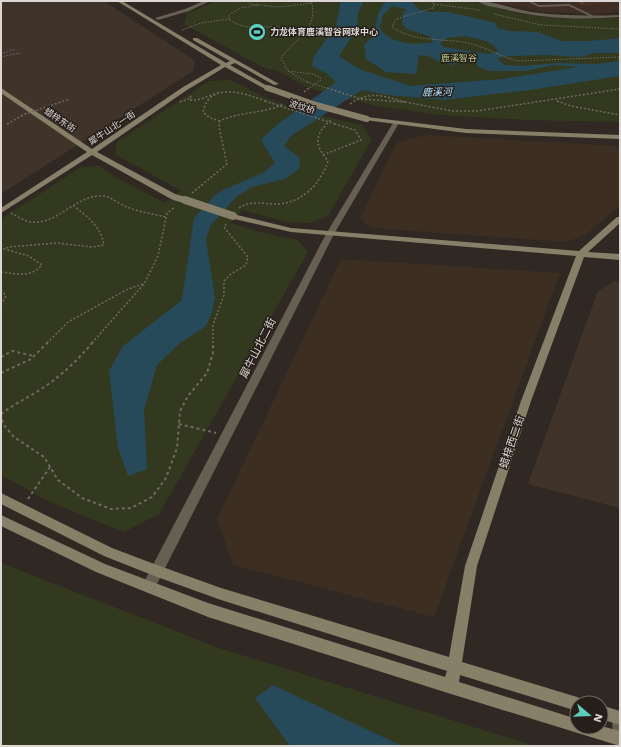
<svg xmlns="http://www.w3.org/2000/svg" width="621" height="747" font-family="'Work Sans','Noto Sans SC',sans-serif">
<rect width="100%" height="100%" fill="#302923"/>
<!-- commercial -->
<path fill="#3d2e22" d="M425,135L620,146V205L587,234L566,242L372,228L360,219L396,143Z
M341,259L560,273L434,617L233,565L217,519Z"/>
<!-- built -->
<path fill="#40342a" d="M1,1H104L195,61L193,71L1,194Z
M615,281H620V508L528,484L598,291Z"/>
<!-- education -->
<path fill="#3f2d26" d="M490,1H620V12L596,14L543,12Z"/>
<!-- green -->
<path fill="#33391e" d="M217,1H470L520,14L545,17L571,19L620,18V122L529,120L441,115L377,106L309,88L280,72L262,67L184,24L187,13Z
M229,80C242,84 253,92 265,97C297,110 329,118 362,125L372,139L328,216L310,223L286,222L242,210L230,223L259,232L298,240L308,252L159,514L124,532L50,502L1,475V219L81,167L99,166L117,178L165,203L181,191L115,154L117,142L209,81Z
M1,563L219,648L535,746H1Z"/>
<!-- water -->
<path fill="#274a5b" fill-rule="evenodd" d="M341,1H364L358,12L357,29L339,56L359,69L410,86L502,79L579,67L553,65L526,71H489L479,67L473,61H462L452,65L440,62L428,56L419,55L416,74L386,72L366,59L364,45L374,36L378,14L385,1H411L420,10L429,12H448L496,23L497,28L509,31L538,32L562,41H590L620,38V53H594L581,57L548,55L510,56L496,58L505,65L523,66L557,63L596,64L620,61V76L530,90L444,100L388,95L362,90L291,136L284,146L300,158L299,169L285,179L252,187L236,197L210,226L206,240L215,298L212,312L206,326L180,343L157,365L144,410L147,469L128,476L118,448L109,371L123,346L182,300L194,218L214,196L225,189L263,173L275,163L261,140L278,124L336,82L326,73L312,66L314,56L336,26ZM392,6L406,9L403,14L402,24L407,29L429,36L433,42C417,46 386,44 379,26L382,22V16ZM465,36C476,39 492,39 498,51L489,54L443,47L440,43L447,38Z
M273,685L402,746H290L255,698Z"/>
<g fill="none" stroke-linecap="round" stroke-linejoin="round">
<!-- path-far2 -->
<path stroke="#706964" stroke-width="1" stroke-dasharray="1.5 1.5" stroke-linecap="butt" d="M248,1L250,4L279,7L312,3
M430,1L434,4L433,8L396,19L392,27C417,44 445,37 472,44C488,48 502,58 519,61L620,57
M434,4L480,10
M258,5L240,8L229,15V19C244,31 260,26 277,27C287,28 296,30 305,32
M494,14L541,25L620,29
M182,30L201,23L229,19
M1,54L15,49
M1,57L20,53
M288,71L312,74L320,77L321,80L308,89
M307,82L288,71L281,58C295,39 320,27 311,1
M618,89H620"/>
<!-- path-far1 -->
<path stroke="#706964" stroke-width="1.5" stroke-dasharray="2 2" stroke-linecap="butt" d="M304,92L309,88
M361,99L405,102L453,111H477L620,89
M190,100H197L218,93
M557,101L571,106L620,115
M180,102L191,98L190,95
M350,104C370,90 383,96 405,102
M220,121L210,118L203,112C209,81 245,93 265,101
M323,155L361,140L355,130L335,124
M192,193L227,164L219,127L220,121C241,111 263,114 284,104
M239,208C250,200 263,204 276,204C301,204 321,184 328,161C313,143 315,134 332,119
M11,213C17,216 24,221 31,222C57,225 74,197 99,196C110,195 117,203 127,207C139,212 153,214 166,217
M1,272C17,274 30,278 42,265L29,256L4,249L9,247L57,243L92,247L104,245C101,227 88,217 74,206
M1,290L6,296L1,305
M47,343L68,322L128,289L143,284
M92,343L144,284L158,256L167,213L175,207
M213,343V325L224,295V281L231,274L246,265L248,257L227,231L224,227L226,224"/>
<!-- path -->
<path stroke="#706964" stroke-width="2" stroke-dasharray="3 3" stroke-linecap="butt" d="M1,357L12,351L34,356
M1,373L31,359L48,342
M1,414L3,424L14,437L44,457L58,480L82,498L111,509L131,508L152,497L166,478L177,448L180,411L188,396L207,373L213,353V342
M1,414C13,405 25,399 38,391C59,378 77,361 93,342
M179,424L216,433
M28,499L50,467"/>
<!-- lane -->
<path fill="#666053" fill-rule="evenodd" d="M527,1H530L539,5L569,4L596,17L594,18L569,6L539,7Z
M616,714L619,715L620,718V740L617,741L614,740L613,737L612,718L613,715Z"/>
<!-- street -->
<path fill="#666053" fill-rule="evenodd" d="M204,1H210L189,11L158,20L155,18L185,9Z
M477,1C494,1 513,9 531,12C560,16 590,16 620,15V17C581,20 542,19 503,9C494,7 484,6 477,1Z
M396,121L399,123L334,234L154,590L149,592L144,590L143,586L144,582L326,234L393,123Z"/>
<!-- secondary -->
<path fill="#877f68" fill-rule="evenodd" d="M117,1H122L226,63L230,61L193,40V38H197L279,84L274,85L235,63L230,65L269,87V89H265L225,67L187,90L97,152L177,195V199H171L92,155L1,213V208L87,152L1,93V88L92,149L183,87L221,65Z
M367,117L466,129L620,135V139L466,133L365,120L364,119Z
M230,214H233L291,228L579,251L617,217H620V223L588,252L620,254V260L584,257L531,401L477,566L462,662L577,697L582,699L584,703H577V711L460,675L459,682L577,719V727H601V726L620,731V746L451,694L208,617L96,572L1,526V515L105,564L208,603L445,677L447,671L221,600L157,577L104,556L1,504V493L112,548L157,565L221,588L449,657L465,566L521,401L576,256L291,232L230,218Z
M601,705L620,711V725L601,719Z"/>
<!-- path-bridge-far1 -->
<path stroke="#706964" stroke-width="1" stroke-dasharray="1.5 1.5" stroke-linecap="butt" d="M307,82L330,89"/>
<!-- path-bridge -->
<path stroke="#706964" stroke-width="1.5" stroke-dasharray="2 2" stroke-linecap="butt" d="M327,88L361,99
M265,101L335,124
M7,124L25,114L70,99"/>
<!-- secondary-bridge-far2 -->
<path stroke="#877f68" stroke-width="5.5" d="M267,88L270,89"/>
<!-- secondary-bridge-far1 -->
<path stroke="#877f68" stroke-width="6" d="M268,88L316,105L367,119
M174,197L188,201"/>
<!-- secondary-bridge -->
<path stroke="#877f68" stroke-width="8" d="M185,200L233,216"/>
</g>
<!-- wall -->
<path fill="#5e4630" d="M576,1H617L583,5Z"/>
<!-- shaded-wall -->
<path fill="#463424" d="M542,1H552L541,2Z
M584,1H617L583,5Z"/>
<!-- icons -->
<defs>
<symbol id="stadium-disc" viewBox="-11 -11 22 22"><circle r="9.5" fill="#5ccebb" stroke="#261f19"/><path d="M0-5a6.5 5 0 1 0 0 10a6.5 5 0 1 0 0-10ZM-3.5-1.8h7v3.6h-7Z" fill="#111"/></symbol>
</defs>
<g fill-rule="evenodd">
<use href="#stadium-disc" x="247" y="22" width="20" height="20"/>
</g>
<g text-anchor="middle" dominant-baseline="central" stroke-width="3" stroke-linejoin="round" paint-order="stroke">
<!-- far-poi labels -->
<g font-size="9" font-weight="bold" fill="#dcd7d4" stroke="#261f19" text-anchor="start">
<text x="270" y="32">力龙体育鹿溪智谷网球中心</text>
</g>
<!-- far-park labels -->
<g font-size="9" fill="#bbc98e" stroke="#261f19">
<text x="459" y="58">鹿溪智谷</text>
</g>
<!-- far-street labels -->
<g font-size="9" fill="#dcd7d4" stroke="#261f19">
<text transform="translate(302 107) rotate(18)">波纹桥</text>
<text transform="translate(60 120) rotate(34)">蜡梓东街</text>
<text transform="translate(112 128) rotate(-34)">犀牛山北一街</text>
</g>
<!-- far-water labels -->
<g font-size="10" font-style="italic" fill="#addffb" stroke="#261f19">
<text transform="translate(437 92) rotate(-1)">鹿溪河</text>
</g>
<!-- street labels -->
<g font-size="11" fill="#dcd7d4" stroke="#261f19">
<text transform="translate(258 348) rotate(-63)">犀牛山北二街</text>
<text transform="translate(512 442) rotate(-71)">蜡梓西二街</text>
</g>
</g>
<!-- border -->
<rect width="621" height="747" fill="none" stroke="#dcd7d4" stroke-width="4"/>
<!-- north arrow -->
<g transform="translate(589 715) rotate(109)"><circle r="19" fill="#261f19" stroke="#6f6964"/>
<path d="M0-3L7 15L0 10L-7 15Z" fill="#5ccebb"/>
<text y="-6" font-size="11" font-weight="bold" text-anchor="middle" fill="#dcd7d4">N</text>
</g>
</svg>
